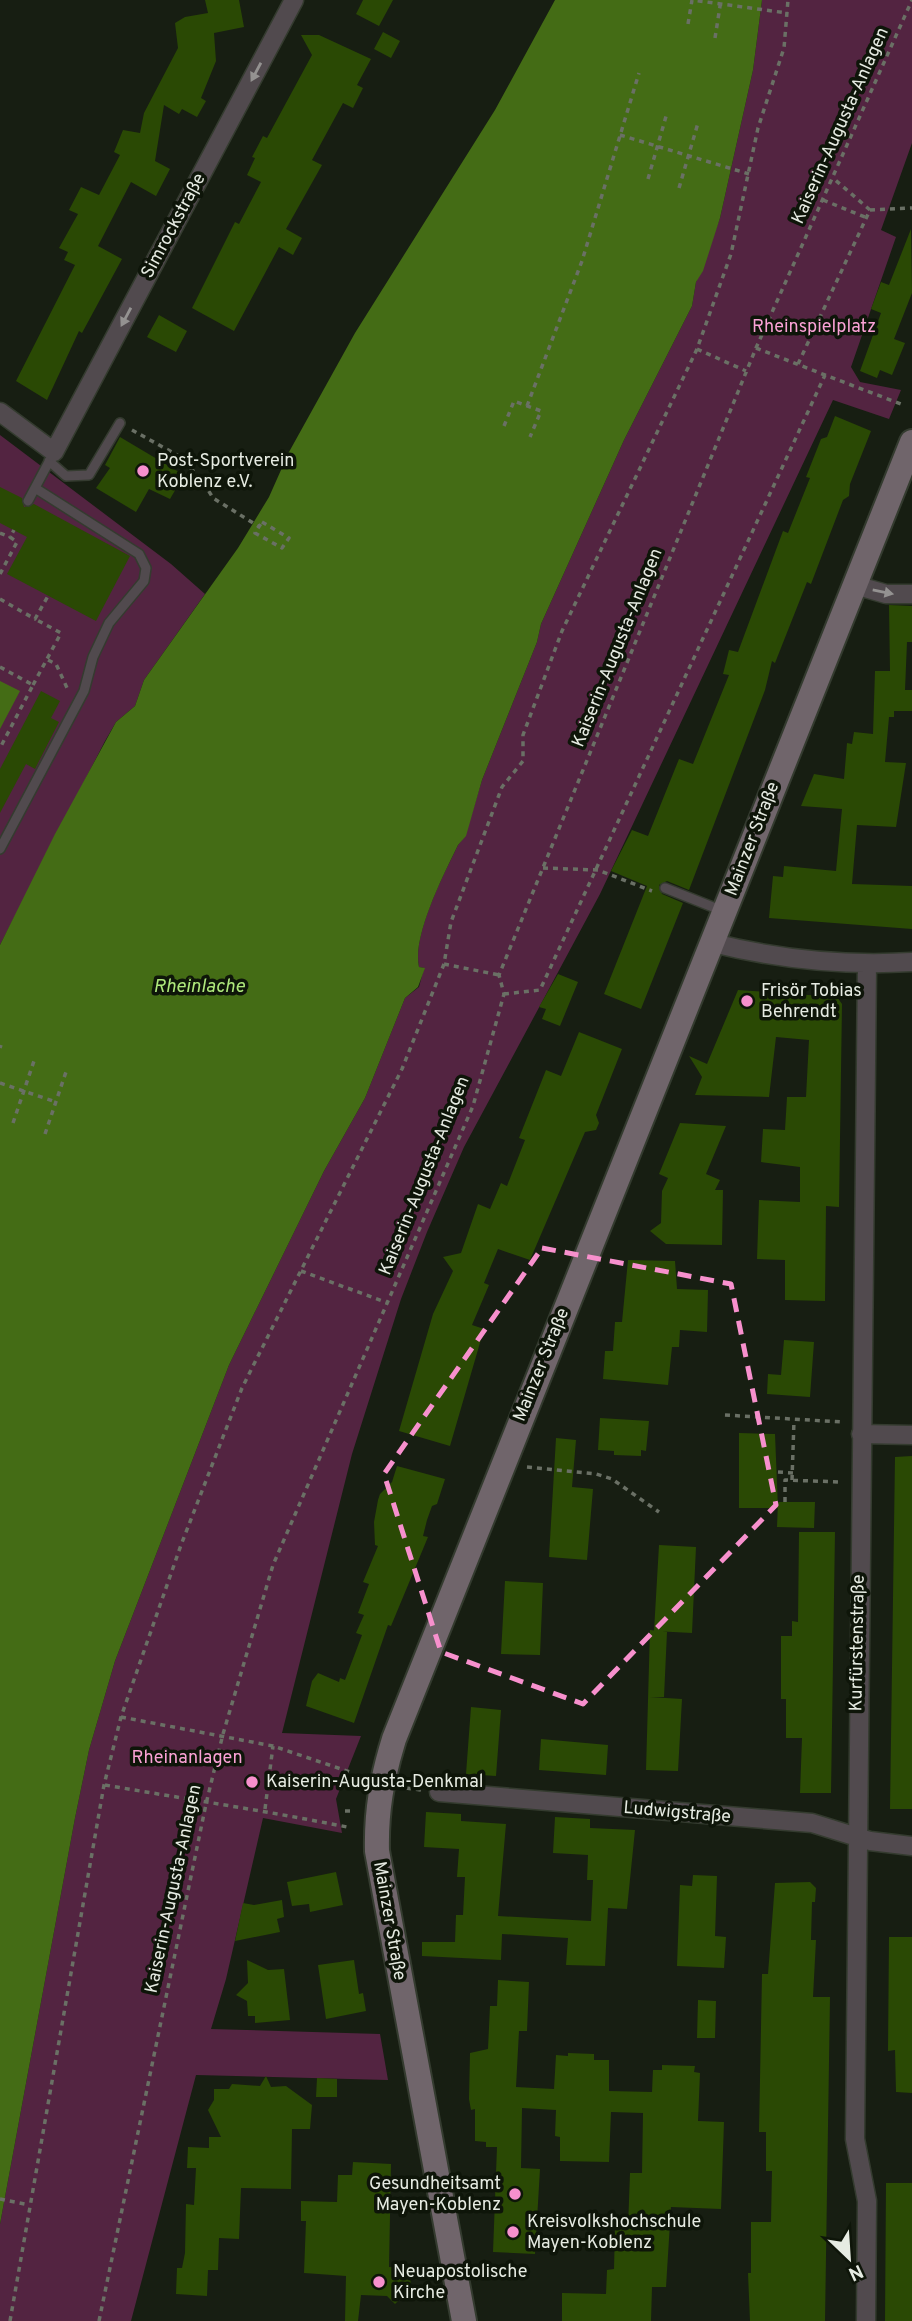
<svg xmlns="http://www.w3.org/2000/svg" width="912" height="2321" font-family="Overpass,sans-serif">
<rect width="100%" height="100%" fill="#171e12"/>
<!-- green -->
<path fill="#532441" d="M762,0H912V143L881,230L896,237L851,367L860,382L901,390L889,419L833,400L600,894L464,1147L427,1232L401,1299L352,1454L282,1733L361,1736L336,1799L342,1833L263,1818L226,1979L211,2029L380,2034L388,2080L196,2075L131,2321H0V2224L75,1818L89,1750L115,1661L229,1365L324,1171L365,1098L405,998L419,987L424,968L419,967C412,935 444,874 458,845L465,836L482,780L537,642L541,624L624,440L692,306L696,282L720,218L753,70Z
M0,435L171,564L205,594L144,680L135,706L116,722L105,741L0,945Z"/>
<!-- water -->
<path fill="#446c15" d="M555,0H762L753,70L720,218L703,271L696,282L692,306L624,440L541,624L537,642L482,780L466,836L458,845C444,874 412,936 419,967L425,968L418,987L405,998L365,1098L324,1171L229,1365L115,1661L89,1750L75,1818L0,2224V945L55,834L116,722L135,706L144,680L238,548L269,497L289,452L355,333L495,110Z
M0,681L20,691L0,729Z"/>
<!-- building -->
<path fill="#2a4904" d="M205,0H239L244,27L214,33L216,61L201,98L206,101L197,117L182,109L179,114L164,105L155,161L170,169L156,196L131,182L98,246L122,259L82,333L79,331L47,400L16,381L75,265L64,260L68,252L59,248L78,214L69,210L81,187L99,195L120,155L114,152L123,130L140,133L144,113L178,48L175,23L185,17L208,13Z
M363,0H393L379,26L356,14Z
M383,32L400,41L391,58L374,49Z
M301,35H319L371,59L357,85L363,88L353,108L343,103L312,160L322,165L286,229L302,238L293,255L279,247L234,331L192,308L235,222L239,224L261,182L247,175L255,158L252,157L263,136L267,138L312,55Z
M911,229L912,293L894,339L905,343L892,375L880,370L877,378L860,371L881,313L871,309L881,282L889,285Z
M159,315L187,331L176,352L147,337Z
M835,416L871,431L850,484L849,496L843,500L811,584L807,582L775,663L772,661L765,690L689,890L667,881L659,885L662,894L683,903L641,1009L604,994L647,886L611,871L632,830L648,836L679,759L693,764L729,675L723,674L729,650L738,652L783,531L788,533L810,478L806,477L821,439L827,437Z
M120,437L184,475L170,499L149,489L136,512L96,488L110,468L105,465Z
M0,487L22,498L24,507L34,504L130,556L96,621L7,574L27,537L0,523Z
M889,605L912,606V642H907L905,690H912V711H894V717H889L885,762L906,763L896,827L857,825L852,884L912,886V929L769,918L773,876L783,877L784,866L836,871L842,809L801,806L814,774L844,779L847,743L852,744L854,732L873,734L875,671H890Z
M41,691L60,701L51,718L59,722L35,769L26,764L0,813V769Z
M558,974L578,982L560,1026L542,1019L546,1009L539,1007Z
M738,990L837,997L842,1004L839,1207L826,1206L825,1301L785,1300V1260L757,1259L759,1200L800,1202V1167L761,1162L763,1129L785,1130L787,1097H806L809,1040L776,1037L769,1097L695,1095L702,1077L689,1056L707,1064Z
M579,1032L622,1049L596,1115L599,1123L596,1130L585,1132L530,1260L498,1249L484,1283L489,1285L472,1325L484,1329L450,1446L399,1431L433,1314L453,1271L443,1257L461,1253L478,1204L490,1209L501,1183L507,1186L525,1140L519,1138L546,1070L561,1076Z
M680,1123L726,1126L706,1174L720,1180L715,1190H723L722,1245L666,1244L650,1231L661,1223L662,1191L668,1178L659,1174Z
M628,1260L675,1261L677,1289L708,1290L707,1332L680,1330L679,1347H672L668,1385L603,1379L605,1351H613L615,1322H622Z
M784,1340L814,1342L810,1397L767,1394L768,1374L781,1375Z
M600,1418L649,1421L646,1451L641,1450V1456L614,1455V1451L598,1450Z
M739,1433L775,1434L778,1508H739Z
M556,1438L576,1440L572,1487L593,1489L587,1560L549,1557Z
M912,1456V1809H890L895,1457Z
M397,1466L445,1479L437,1504L432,1506L427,1520L423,1536L428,1537L391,1626L388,1625L354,1723L306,1706L312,1681L318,1673L339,1682L340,1678L345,1680L362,1635L356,1633L364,1615L358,1613L369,1584L363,1582L378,1546L375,1545L374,1522L378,1500L380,1494L392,1482Z
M778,1502H815L814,1528L777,1527Z
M799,1532H835L831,1793H800L802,1738H786V1699H781V1636H792V1621L798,1622Z
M659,1545L696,1547L692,1633L654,1631Z
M505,1581L543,1583L540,1655L501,1654Z
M650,1630L667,1632L664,1697H650L682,1699L678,1771L646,1770Z
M471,1707L501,1710L496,1776L466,1774Z
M541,1739L608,1745L606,1775L539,1770Z
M426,1812L461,1814V1821L506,1824L498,1916L591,1921L593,1880H587L588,1855L553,1853L555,1817L590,1819V1828L635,1830L627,1909L608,1908L605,1966L566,1965L568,1938L502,1934L501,1960L422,1956V1942H455L456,1915H463L465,1877H457L459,1849L424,1847Z
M336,1872L343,1905L310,1912L309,1904L292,1906L287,1882Z
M693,1875L717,1876L715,1936L726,1937L724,1968L677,1966L680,1885L692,1886Z
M810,1882L816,1888L815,1902H812L811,1940H816L813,1997H830L825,2321H750L748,2273H751V2222H771L772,2171H766V2132H759L762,1974H768L775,1883Z
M282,1900L284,1917L277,1919L280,1932L235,1941L243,1903L254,1905Z
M889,1937H912V2093L896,2092L895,2050L888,2051Z
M247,1960L268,1970L284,1969L290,2020L255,2023V2016H248L247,2001L236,1995L248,1983Z
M354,1960L359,1994L363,1993L366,2011L326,2019L318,1965Z
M498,1980L529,1982L527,2031H519L516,2087L554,2089L556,2055L568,2056V2053L594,2054V2060H609V2091L652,2092L653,2070H662V2065L695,2066L694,2072L700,2073L698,2121L724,2122L721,2209L671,2207L666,2287H652L651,2321H562V2293L606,2294L607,2270L614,2269L615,2228H628L630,2173H642L643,2113L611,2112L609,2162L560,2161V2137L555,2136L556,2110L522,2108L521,2168L540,2169L535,2254L493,2252L497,2147H486V2142L475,2141V2109L471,2110L469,2099L470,2053L488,2049L490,2006H497Z
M698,2000L716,2001L715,2038H697Z
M266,2076L271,2087L286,2086L312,2105L310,2129H292L291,2189L241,2188L239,2239L219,2238L218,2270H208L207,2296L176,2294L177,2268H182L185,2253L186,2204L194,2205L196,2168H187L188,2147L209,2148V2137H221L208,2110L214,2100V2089H229L232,2084L260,2086Z
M317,2078L337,2079V2097H316Z
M353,2162L391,2164L389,2267L411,2268L410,2297H402L395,2304L387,2296L361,2295L358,2321H345L346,2276L304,2273L306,2221H301V2201L337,2202L338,2175H352Z
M886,2183H912V2321H885Z"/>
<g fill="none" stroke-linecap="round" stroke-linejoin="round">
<defs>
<path id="lane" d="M49,461L66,476L89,475L120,423
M28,501L52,456
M0,849L84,691L93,657L109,623L144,581L146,568L139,554L35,488
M665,888L723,911"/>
<path id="street" d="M0,412L54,452L294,0
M855,585L886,594H912
M713,943C777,959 846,966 912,962
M861,1434L912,1435
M439,1792L812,1823L870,1841L912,1846
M866,2321L867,2201L855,2139L867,965"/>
<path id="secondary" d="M464,2321L377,1851C376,1811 382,1778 394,1739L912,442"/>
</defs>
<!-- lane casing -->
<use href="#lane" stroke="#343b2f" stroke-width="12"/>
<!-- street casing -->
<use href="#street" stroke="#343b2f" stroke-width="21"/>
<!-- secondary casing -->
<use href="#secondary" stroke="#343b2f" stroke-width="28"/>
<!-- path -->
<path stroke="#6a7065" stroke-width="3.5" stroke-dasharray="5 5" stroke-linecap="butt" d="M688,24L692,0L787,13
M715,38L721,0
M620,135L749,174
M648,179L667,113
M679,188L698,123
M823,200L865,217
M870,210L912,208
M756,348L825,375
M697,349L746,371
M798,364L870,210L833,178
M527,406L582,261L639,73
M504,426L514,401L541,411L530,437
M132,430L179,456L202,480L213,498L258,526
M262,522L289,538L282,548L255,533Z
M0,533L10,537
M0,574L17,542L10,537L14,530
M0,599L35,619L48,596
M48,660L56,664L68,690
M0,667L33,685L0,748
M33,685L61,633L35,619
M543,868L598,870L652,891
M444,964L499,975
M504,994L540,990L825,375L901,404
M0,1048L1,1045
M0,1083L56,1102
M13,1123L35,1058
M45,1134L67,1069
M301,1271L388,1303
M725,1415L842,1422
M527,1467L596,1474L612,1479L659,1512
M778,1472L793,1473
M792,1480L794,1420
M785,1502V1480L841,1482
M121,1717L273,1746L353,1773
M105,1785C186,1799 267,1811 347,1827
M406,1788L421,1790
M265,1809L273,1746
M345,1811H353
M0,2199L29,2205
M10,2321L104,1785L121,1717L181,1545L242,1388L402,1069L444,964L451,922L502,787L523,761V735L562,631L697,349L731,254L758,128L784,48L788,0
M99,2321L206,1804L223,1734L273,1565L473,1106L504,994L499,975L756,348L912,0"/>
<!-- lane -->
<use href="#lane" stroke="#514a4e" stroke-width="9"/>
<!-- street -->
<use href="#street" stroke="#514a4e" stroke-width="18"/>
<!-- secondary -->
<use href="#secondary" stroke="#70656b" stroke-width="24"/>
</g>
<!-- one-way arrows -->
<defs><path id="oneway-solid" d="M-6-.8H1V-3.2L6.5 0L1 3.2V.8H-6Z" transform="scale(1.75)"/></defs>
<g fill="#949291">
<use href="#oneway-solid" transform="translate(256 72) rotate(118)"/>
<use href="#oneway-solid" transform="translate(126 317) rotate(118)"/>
<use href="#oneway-solid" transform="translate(883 592) rotate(11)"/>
</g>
<!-- marked area -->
<path fill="none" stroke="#f790cd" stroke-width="5" stroke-dasharray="14 9" stroke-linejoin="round" d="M542,1248L731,1284L776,1505L583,1704L441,1652L384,1474Z"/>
<!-- markers -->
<g fill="#f790cd" stroke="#0e1509" stroke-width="2.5">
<circle cx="143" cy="471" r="7"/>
<circle cx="747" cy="1001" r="7"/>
<circle cx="252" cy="1782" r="7"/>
<circle cx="515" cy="2194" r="7"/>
<circle cx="513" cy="2232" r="7"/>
<circle cx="379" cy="2282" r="7"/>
</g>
<g text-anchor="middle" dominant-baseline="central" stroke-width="7" stroke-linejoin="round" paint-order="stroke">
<!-- street labels -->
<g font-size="18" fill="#e6ebe2" stroke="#0e1509">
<text transform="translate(841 126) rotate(-66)">Kaiserin-Augusta-Anlagen</text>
<text transform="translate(174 226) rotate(-62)">Simrockstraße</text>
<text transform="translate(618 648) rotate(-68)">Kaiserin-Augusta-Anlagen</text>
<text transform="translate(753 839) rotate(-69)">Mainzer Straße</text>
<text transform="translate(425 1176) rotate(-68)">Kaiserin-Augusta-Anlagen</text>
<text transform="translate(542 1365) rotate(-68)">Mainzer Straße</text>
<text transform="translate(858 1643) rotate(-89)">Kurfürstenstraße</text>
<text transform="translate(677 1813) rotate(5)">Ludwigstraße</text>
<text transform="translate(174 1889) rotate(-78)">Kaiserin-Augusta-Anlagen</text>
<text transform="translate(389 1921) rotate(80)">Mainzer Straße</text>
</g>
<!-- park labels -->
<g font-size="18" fill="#fba2d6" stroke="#0e1509">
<text x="814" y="327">Rheinspielplatz</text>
<text x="187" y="1758">Rheinanlagen</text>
</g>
<!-- poi labels -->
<g font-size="18" fill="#e6ebe2" stroke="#0e1509" text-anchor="start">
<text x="157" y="461">Post-Sportverein<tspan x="157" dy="21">Koblenz e.V.</tspan></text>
<text x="761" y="991">Frisör Tobias<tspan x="761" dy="21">Behrendt</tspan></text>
<text x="266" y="1782">Kaiserin-Augusta-Denkmal</text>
<text x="501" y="2184" text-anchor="end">Gesundheitsamt<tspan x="501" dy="21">Mayen-Koblenz</tspan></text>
<text x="527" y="2222">Kreisvolkshochschule<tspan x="527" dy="21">Mayen-Koblenz</tspan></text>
<text x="393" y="2272">Neuapostolische<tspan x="393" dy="21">Kirche</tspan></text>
</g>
<!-- water labels -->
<g font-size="19" font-style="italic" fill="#afe97c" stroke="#0e1509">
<text x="199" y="987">Rheinlache</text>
</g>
</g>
<!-- north arrow -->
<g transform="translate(849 2258) rotate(155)" stroke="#0e1509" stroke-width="5" paint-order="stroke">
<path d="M0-5L12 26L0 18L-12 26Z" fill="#e6ebe2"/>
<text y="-10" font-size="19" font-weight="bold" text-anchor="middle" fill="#e6ebe2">N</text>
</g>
</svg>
